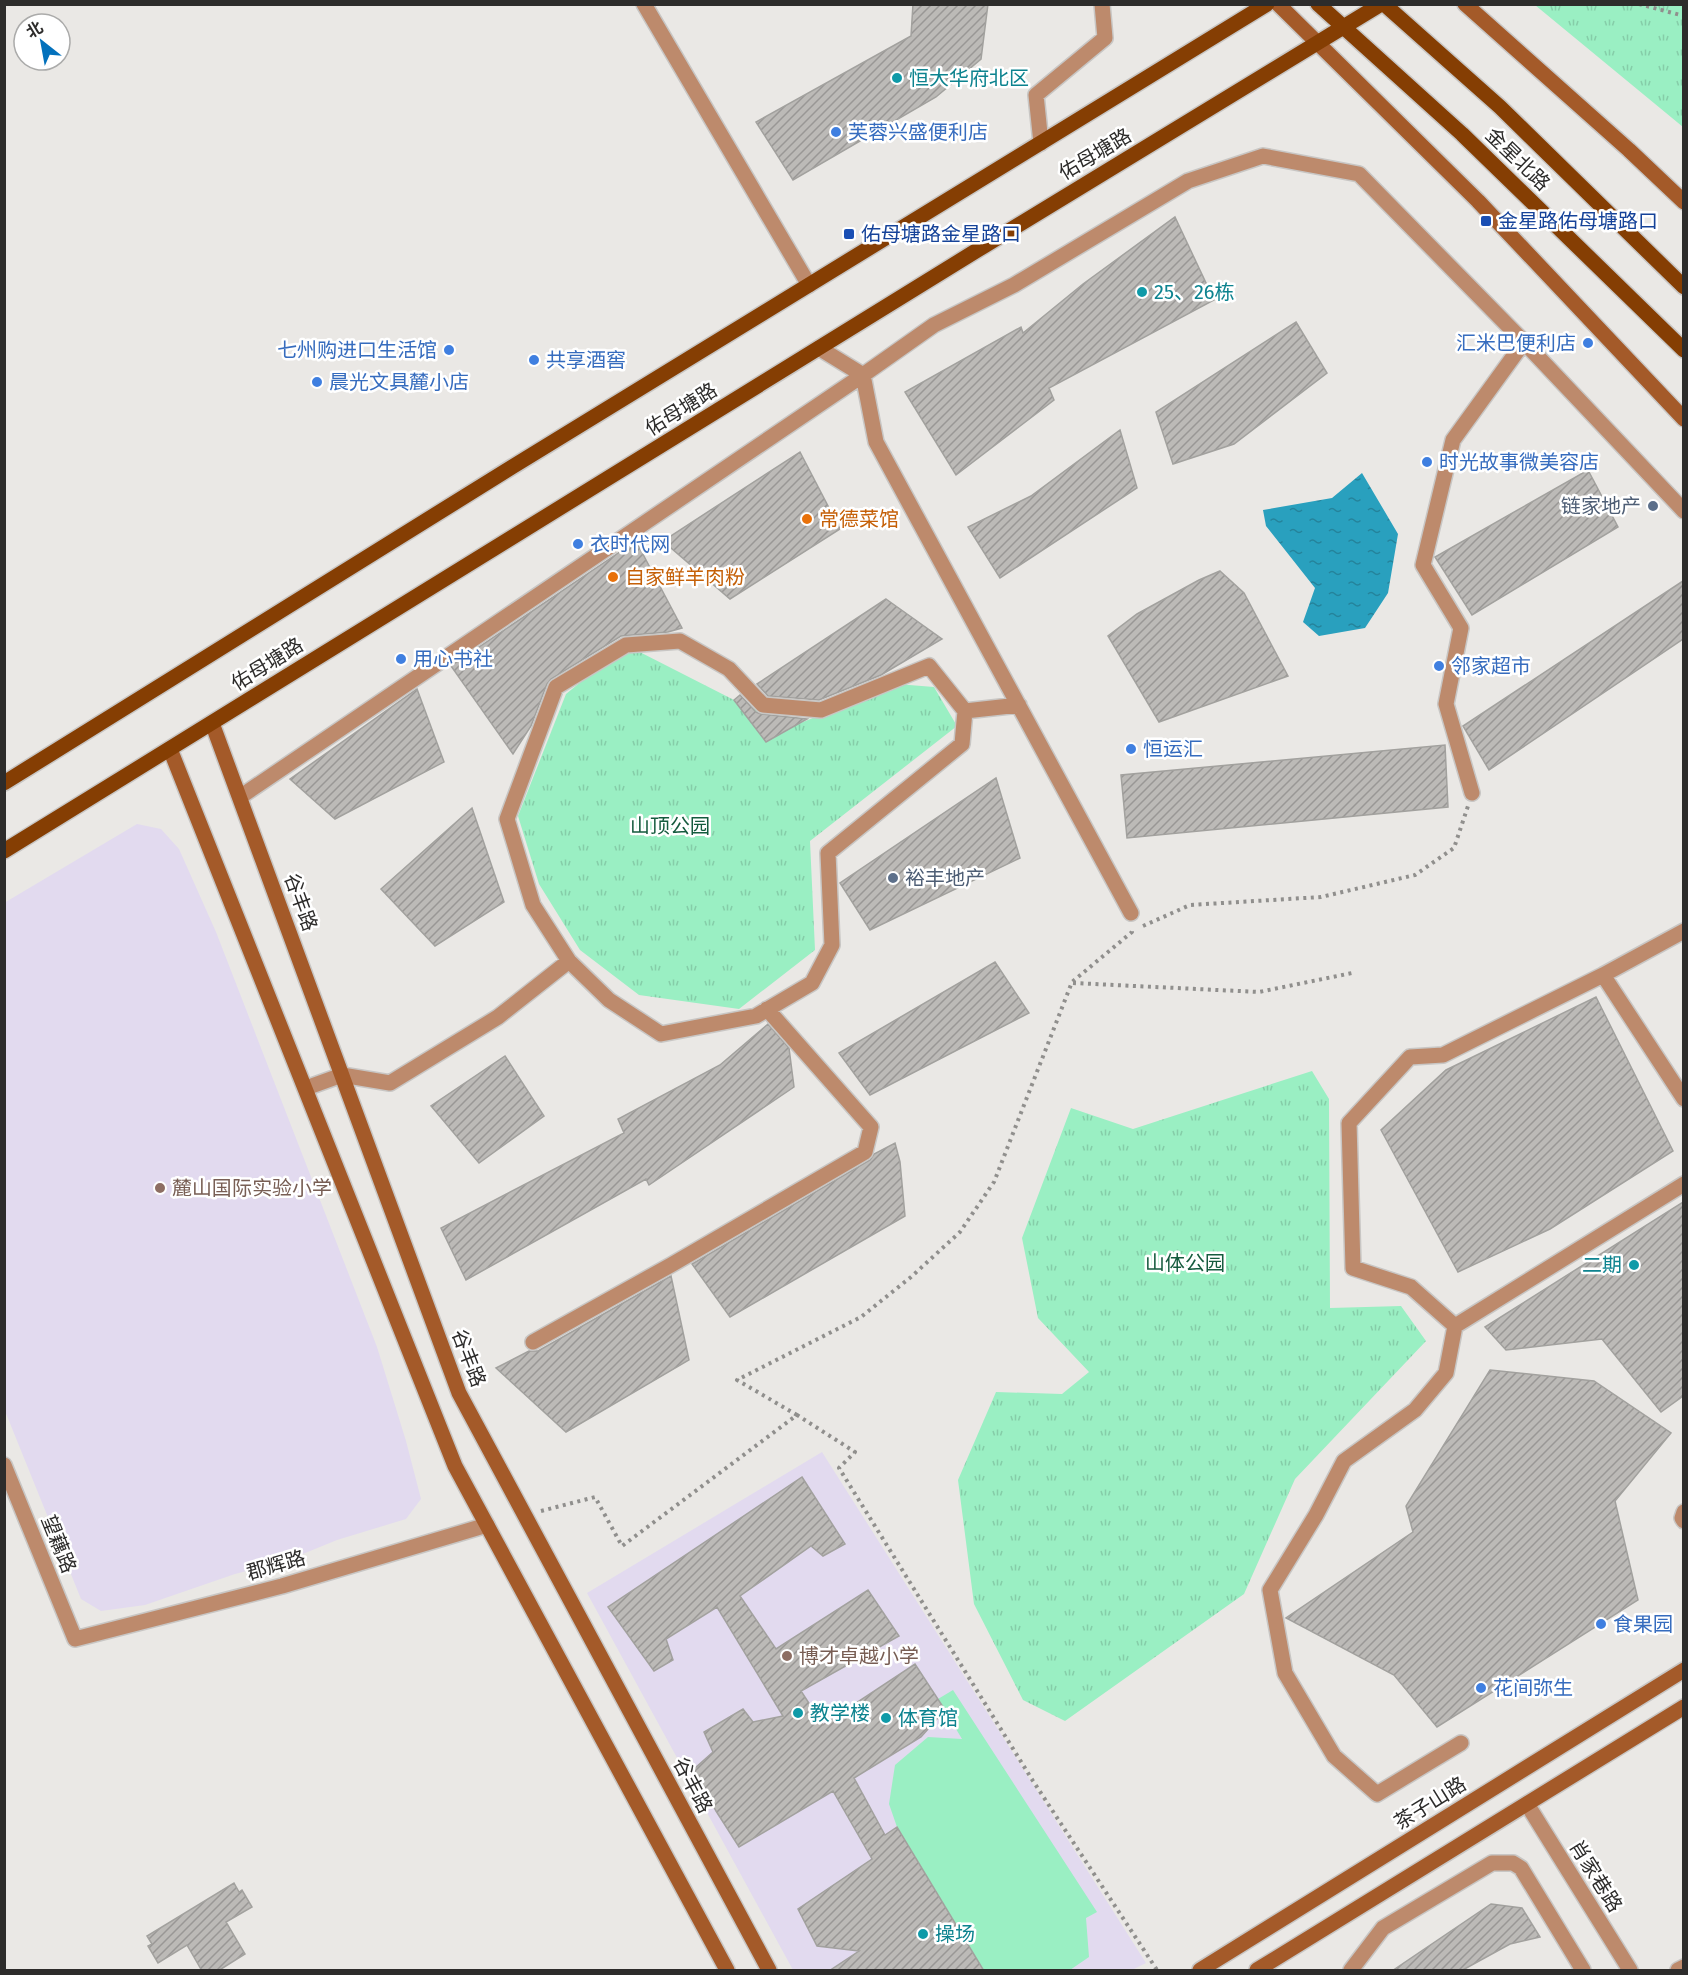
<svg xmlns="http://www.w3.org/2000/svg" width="1688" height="1975" font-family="'Fira Sans','Noto Sans SC',sans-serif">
<defs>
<pattern id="park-tufts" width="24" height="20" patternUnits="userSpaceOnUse" patternTransform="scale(1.5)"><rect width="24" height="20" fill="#9aefc3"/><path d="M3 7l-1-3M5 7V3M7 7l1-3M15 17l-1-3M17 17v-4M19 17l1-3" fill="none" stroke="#85cda8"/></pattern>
<pattern id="water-ripples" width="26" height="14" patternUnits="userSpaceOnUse" patternTransform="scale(1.5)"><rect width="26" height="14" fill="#29a0be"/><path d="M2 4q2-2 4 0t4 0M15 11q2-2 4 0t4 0" fill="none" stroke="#24839b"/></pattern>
<pattern id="building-hatch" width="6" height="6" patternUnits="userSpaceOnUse" patternTransform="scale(1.5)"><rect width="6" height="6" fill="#bcbab7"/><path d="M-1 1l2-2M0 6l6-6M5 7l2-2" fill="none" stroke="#999795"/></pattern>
</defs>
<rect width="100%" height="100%" fill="#eae8e5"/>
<!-- education -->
<path fill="#e2daef" d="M137,824L161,829L179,849L216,932L377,1347L406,1441L421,1499L406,1519L337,1540L288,1560L235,1574L145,1605L101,1611L81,1599L5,1411L4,903Z
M822,1452L1146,1963L1132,1970H793L587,1593Z"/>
<!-- park -->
<path fill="url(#park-tufts)" d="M1535,5H1683V127Z
M626,645L734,700L793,726L897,684L934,687L957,726L810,841L815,950L739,1009L639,995L580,950L539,884L518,816L566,694Z
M1312,1071L1329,1099L1330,1308L1401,1306L1426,1341L1295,1479L1244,1594L1065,1721L1023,1700L974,1604L958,1480L996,1392L1062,1394L1089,1372L1038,1318L1022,1238L1071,1108L1133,1129Z"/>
<!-- pitch -->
<path fill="#9aefc3" d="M953,1690L1097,1912L1086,1918L1089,1957L1070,1970H983L897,1827L889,1804L895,1765L928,1737L962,1739L938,1699Z"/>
<!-- water -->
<path fill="url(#water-ripples)" d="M1362,473L1398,534L1388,593L1365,628L1319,636L1303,622L1315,588L1266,526L1263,510L1332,498Z"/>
<!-- building -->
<path fill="url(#building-hatch)" stroke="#a2a19e" stroke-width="1.5" d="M913,4H988L981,59L936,97L793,180L756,122L911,36Z
M1175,217L1214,300L1049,388L1054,400L956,475L905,392L1021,327L1023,333L1083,284Z
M1296,322L1327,373L1234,444L1173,464L1156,412Z
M1120,430L1137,488L1000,578L968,527L1031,496Z
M800,452L840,529L730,599L663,541Z
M1588,470L1618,527L1472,615L1435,557Z
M636,541L682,628L668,632L621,636L551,679L547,684L531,726L513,754L451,666Z
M1220,571L1244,593L1288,676L1159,722L1108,636L1137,614L1199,580Z
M1683,581V639L1489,770L1463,726Z
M886,599L942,639L881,675L819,700L768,696L757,684Z
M417,689L444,762L335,819L290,779Z
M740,695L756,712L761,714L807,719L766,742L734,700Z
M1445,745L1448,807L1127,838L1121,775Z
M996,778L1020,858L870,930L840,883Z
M472,808L504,902L435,946L381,889Z
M995,962L1029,1013L870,1095L839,1053Z
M1596,997L1673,1151L1550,1229L1458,1272L1381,1130L1446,1070Z
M768,1024L789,1048L794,1087L649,1185L646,1179L466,1280L441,1228L624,1133L618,1119L720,1065Z
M505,1056L544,1116L479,1163L431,1106Z
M895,1143L900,1162L905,1216L730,1317L692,1264L870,1160L874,1154Z
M1683,1202V1396L1661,1412L1602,1339L1506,1350L1485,1327Z
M671,1276L689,1360L566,1432L496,1368L529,1351H538Z
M1490,1370L1594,1381L1671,1433L1615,1501L1638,1600L1437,1727L1394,1675L1286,1618L1413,1532L1406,1506Z
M802,1477L845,1544L823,1556L811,1546L740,1596L776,1649L868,1590L899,1636L801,1691L823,1725L915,1664L945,1710L921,1737L854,1778L885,1835L897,1827L984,1971H829L859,1951L817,1946L798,1909L872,1859L833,1791L739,1847L716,1811L694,1769L713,1752L704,1732L743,1709L753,1722L783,1716L717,1607L666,1639L673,1660L654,1671L608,1607Z
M234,1883L239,1892L242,1890L252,1907L226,1922L245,1954L218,1971H202L187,1945L158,1963L148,1946L152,1944L147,1936Z
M1491,1904L1522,1908L1540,1937L1510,1944L1461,1971H1392Z"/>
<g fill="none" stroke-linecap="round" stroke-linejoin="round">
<defs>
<path id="street" d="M644,4L809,285
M1041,143L1036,95L1105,38L1102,4
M965,711L1019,705
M1472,793L1446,704L1461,628L1423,565L1453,440L1524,342
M240,797L863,375L819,348
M1131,913L876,442L863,375L934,325L1014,285L1188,181L1263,156L1359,174L1524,342L1684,511
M1603,975L1684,931
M306,1088L342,1075L390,1083L498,1017L569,961L533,905L507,819L556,687L626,645L680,641L729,669L763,705L821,710L929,666L965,711L962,744L828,853L832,945L812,983L756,1016L661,1034L609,1000L569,961
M1455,1326L1684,1184
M533,1342L671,1265L865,1152L871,1127L767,1009
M4,1465L75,1639L282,1586L487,1525
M1684,1512L1682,1518L1684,1521
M1461,1743L1377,1794L1334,1756L1285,1673L1270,1590L1316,1515L1344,1461L1415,1410L1446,1373L1455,1326L1411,1287L1353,1268L1349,1123L1410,1057L1443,1055L1603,975L1684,1099
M1527,1804L1630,1970
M1351,1970L1383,1928L1492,1863H1513L1521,1868L1583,1970
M1678,1970L1684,1967"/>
<path id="secondary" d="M1278,4L1478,201L1684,419
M1465,4L1629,150L1684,202
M212,723L459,1393L769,1970
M170,749L455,1466L727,1970
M1200,1970L1684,1670
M1257,1970L1684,1707"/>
<path id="primary" d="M1318,4L1462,134L1684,350
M1384,4L1500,107L1684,287
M4,783L512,467L1267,4
M4,851L984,246L1381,4"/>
</defs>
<!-- street casing -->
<use href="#street" stroke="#c8c6c4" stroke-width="18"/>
<!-- secondary casing -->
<use href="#secondary" stroke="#c8c6c4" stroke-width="18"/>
<!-- primary casing -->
<use href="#primary" stroke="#c8c6c4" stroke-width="18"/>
<!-- path -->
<path stroke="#908f8d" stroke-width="4" stroke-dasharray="3 4.5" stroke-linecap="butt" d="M1639,4L1684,16
M1143,926L1190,905L1321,897L1415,875L1454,848L1468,806
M1073,983L1259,992L1352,973
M797,1415L737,1380L861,1317L911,1277L960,1232L994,1182L1072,982L1132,932V929
M541,1511L595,1497L622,1546L797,1415L855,1452L839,1468L1033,1781L1157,1970"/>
<!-- street -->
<use href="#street" stroke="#bd8a6c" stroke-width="15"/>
<!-- secondary -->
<use href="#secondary" stroke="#a45a29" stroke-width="15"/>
<!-- primary -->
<use href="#primary" stroke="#853e03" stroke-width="15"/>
</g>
<!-- markers -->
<g fill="#0f9aa8" stroke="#fff" stroke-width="2">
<circle cx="897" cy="78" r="6"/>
<circle cx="1142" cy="292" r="6"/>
<circle cx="1634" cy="1265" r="6"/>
<circle cx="798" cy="1713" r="6"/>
<circle cx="886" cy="1718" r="6"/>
<circle cx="923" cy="1934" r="6"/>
</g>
<g fill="#3f7fe0" stroke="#fff" stroke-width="2">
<circle cx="836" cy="132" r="6"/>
<circle cx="1588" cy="343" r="6"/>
<circle cx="449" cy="350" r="6"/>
<circle cx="534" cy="360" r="6"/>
<circle cx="317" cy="382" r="6"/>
<circle cx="1427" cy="462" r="6"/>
<circle cx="578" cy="544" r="6"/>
<circle cx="401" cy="659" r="6"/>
<circle cx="1439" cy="666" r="6"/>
<circle cx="1131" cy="749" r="6"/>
<circle cx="1601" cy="1624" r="6"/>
<circle cx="1481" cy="1688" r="6"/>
</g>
<g fill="#1a4fb4" stroke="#fff" stroke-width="2">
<rect x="1480" y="215" width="12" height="12" rx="3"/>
<rect x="843" y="228" width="12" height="12" rx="3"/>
</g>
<g fill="#5c6f8a" stroke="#fff" stroke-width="2">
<circle cx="1653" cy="506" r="6"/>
<circle cx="893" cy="878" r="6"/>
</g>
<g fill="#e8710a" stroke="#fff" stroke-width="2">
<circle cx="807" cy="519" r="6"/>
<circle cx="613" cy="577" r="6"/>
</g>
<g fill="#8d6e63" stroke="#fff" stroke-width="2">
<circle cx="160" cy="1188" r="6"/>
<circle cx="787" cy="1656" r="6"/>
</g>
<g text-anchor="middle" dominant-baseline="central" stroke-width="5" stroke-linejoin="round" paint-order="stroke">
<!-- culture labels -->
<g font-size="20" fill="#0d838f" stroke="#fff" text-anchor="start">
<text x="909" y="78">恒大华府北区</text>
<text x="1154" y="292">25、26栋</text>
<text x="1622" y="1265" text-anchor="end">二期</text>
<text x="810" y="1713">教学楼</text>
<text x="898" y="1718">体育馆</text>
<text x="935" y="1934">操场</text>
</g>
<!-- shop labels -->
<g font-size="20" fill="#366cbe" stroke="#fff" text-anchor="start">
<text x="848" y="132">芙蓉兴盛便利店</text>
<text x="1576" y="343" text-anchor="end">汇米巴便利店</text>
<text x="437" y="350" text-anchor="end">七州购进口生活馆</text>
<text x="546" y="360">共享酒窖</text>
<text x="329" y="382">晨光文具麓小店</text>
<text x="1439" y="462">时光故事微美容店</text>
<text x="590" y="544">衣时代网</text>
<text x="413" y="659">用心书社</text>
<text x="1451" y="666">邻家超市</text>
<text x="1143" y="749">恒运汇</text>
<text x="1613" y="1624">食果园</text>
<text x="1493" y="1688">花间弥生</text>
</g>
<!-- street labels -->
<g font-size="20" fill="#2d2c2b" stroke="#fff">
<text transform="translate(1095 154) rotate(-31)">佑母塘路</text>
<text transform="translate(1518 159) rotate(44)">金星北路</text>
<text transform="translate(681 409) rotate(-32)">佑母塘路</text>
<text transform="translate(267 664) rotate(-32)">佑母塘路</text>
<text transform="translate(301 902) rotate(70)">谷丰路</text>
<text transform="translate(469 1358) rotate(69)">谷丰路</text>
<text transform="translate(59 1544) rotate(68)">望藕路</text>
<text transform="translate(276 1565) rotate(-16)">郡辉路</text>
<text transform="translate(693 1785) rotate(62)">谷丰路</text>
<text transform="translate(1430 1803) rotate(-32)">茶子山路</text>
<text transform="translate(1596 1876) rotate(58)">肖家巷路</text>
</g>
<!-- transit labels -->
<g font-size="20" fill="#164399" stroke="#fff" text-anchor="start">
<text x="1498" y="221">金星路佑母塘路口</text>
<text x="861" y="234">佑母塘路金星路口</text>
</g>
<!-- service labels -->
<g font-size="20" fill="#4e5e75" stroke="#fff" text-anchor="end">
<text x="1641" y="506">链家地产</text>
<text x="905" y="878" text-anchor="start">裕丰地产</text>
</g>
<!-- food labels -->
<g font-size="20" fill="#c56008" stroke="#fff" text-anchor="start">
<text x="819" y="519">常德菜馆</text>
<text x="625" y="577">自家鲜羊肉粉</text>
</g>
<!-- park labels -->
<g font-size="20" fill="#155b3e" stroke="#fff">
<text x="670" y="826">山顶公园</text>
<text x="1185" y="1263">山体公园</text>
</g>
<!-- education labels -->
<g font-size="20" fill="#785e54" stroke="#fff" text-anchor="start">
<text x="172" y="1188">麓山国际实验小学</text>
<text x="799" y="1656">博才卓越小学</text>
</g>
</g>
<!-- border -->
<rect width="1688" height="1975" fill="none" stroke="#2d2c2b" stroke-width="12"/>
<!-- north arrow -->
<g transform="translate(42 42) rotate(329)"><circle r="28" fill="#ffffff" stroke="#ababaa" stroke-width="1.5"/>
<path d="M0-4.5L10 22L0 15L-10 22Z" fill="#0371bc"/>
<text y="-9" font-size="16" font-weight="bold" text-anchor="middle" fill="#2d2c2b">北</text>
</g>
</svg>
